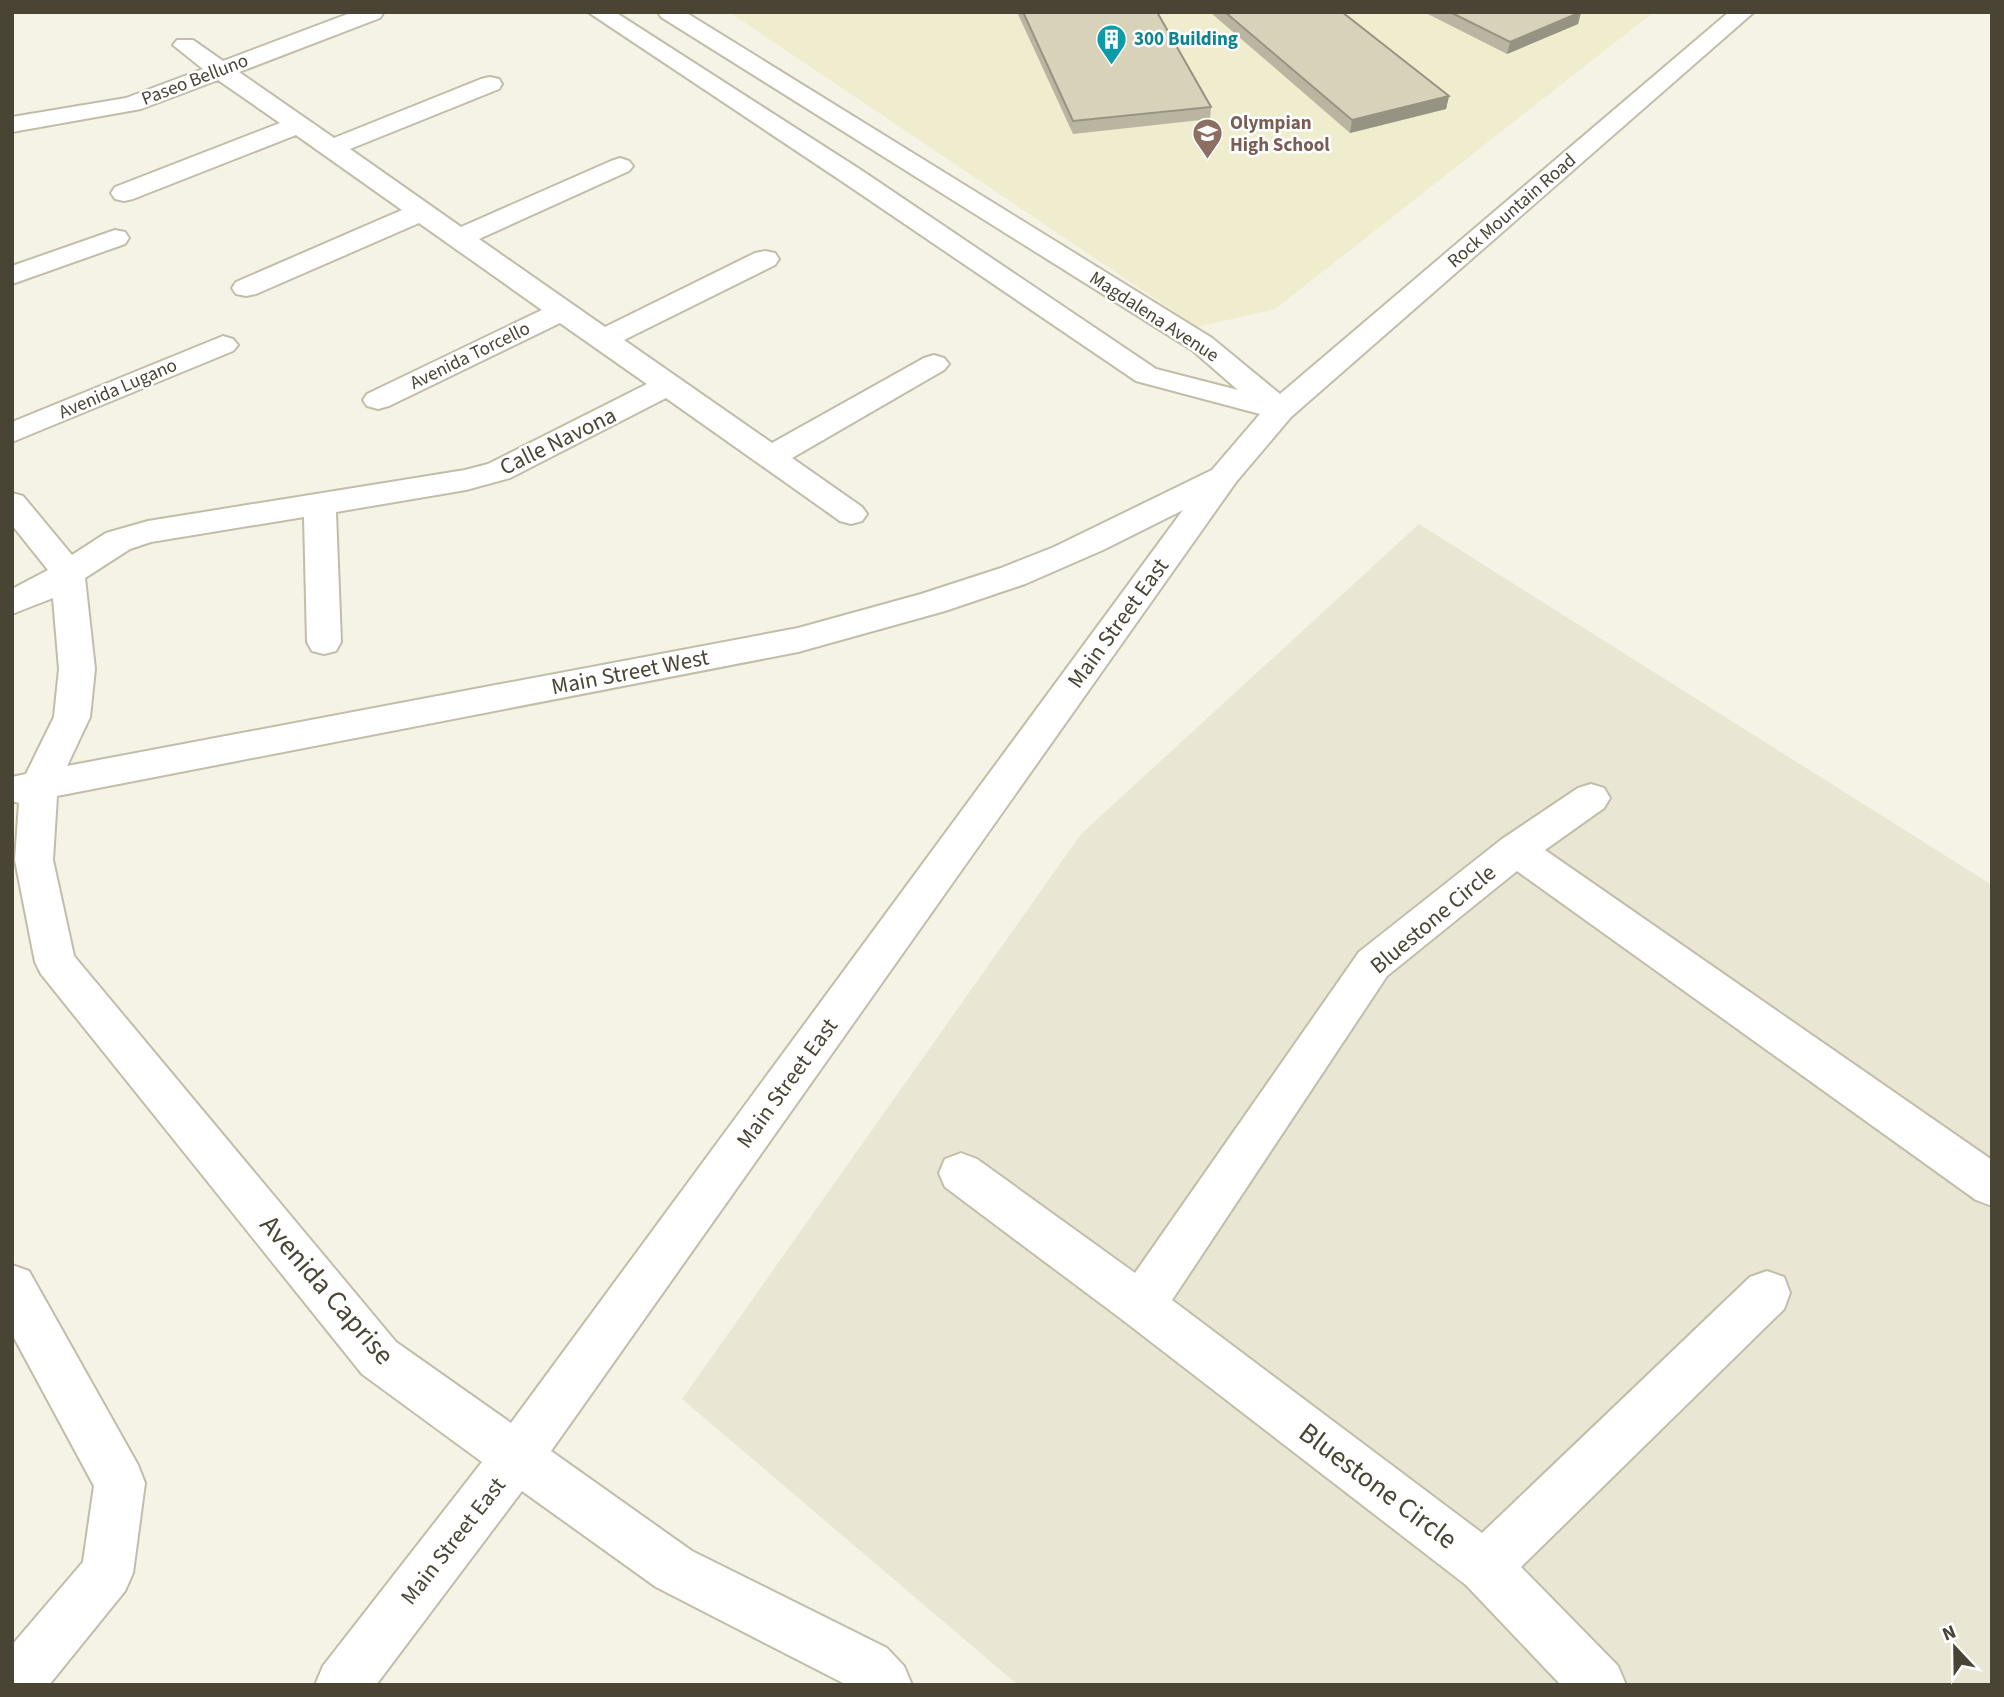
<svg xmlns="http://www.w3.org/2000/svg" width="2004" height="1697" font-family="'Source Sans 3',sans-serif">
<rect width="100%" height="100%" fill="#f5f3e6"/>
<!-- residential -->
<path fill="#e9e7d4" d="M1419,524L1992,885V1685H1018L682,1399L1081,834Z"/>
<!-- education -->
<path fill="#f0ecce" d="M729,12H1654L1275,309L1197,327Z"/>
<g fill="none" stroke-linecap="round" stroke-linejoin="round">
<defs>
<path id="minor" d="M353,12L383,13L380,18L239,72L334,138L481,79L490,77L499,79L502,84L499,89L350,149L461,227L611,161L620,158L629,161L633,166L629,171L479,239L605,327L755,253L765,251L775,253L779,259L775,265L624,340L772,443L924,358L934,355L944,358L949,364L944,370L792,458L862,507L867,514L862,521L851,524L840,521L666,398L510,478L466,490L336,512L341,642L336,651L324,654L312,651L307,642L304,517L151,542L130,549L85,578L95,669L90,717L67,766L798,628L921,594L1001,568L1054,547L1212,470L1260,414L1136,381L843,182L588,12H615L861,170L1156,369L1238,390L1192,350L661,17L658,12H685L1212,338L1280,394L1729,12H1754L1291,417L1236,482L551,1451L692,1551L887,1648L904,1666L912,1685H847L656,1587L522,1491L376,1685H315L323,1666L482,1462L362,1374L41,974L35,962L15,860L19,803L12,801V777L26,774L54,717L59,669L53,598L12,614V589L48,570L12,525V493L23,496L72,555L106,533L148,521L465,470L488,464L647,384L560,323L389,406L378,409L367,406L363,400L367,394L542,310L419,223L256,294L246,296L236,294L232,288L236,282L402,210L296,135L133,199L124,201L115,199L111,193L115,187L280,123L218,80L141,109L12,132V117L126,98L203,69L173,45L177,40H193L223,61ZM1183,510L511,1423L396,1342L74,956L53,860L57,796L798,652L945,611L1025,584L1103,550Z
M115,230L125,232L129,238L125,244L12,284V266Z
M223,336L233,339L238,345L233,351L12,442V422Z
M1591,784L1604,788L1610,798L1604,808L1545,850L1992,1160V1206L1976,1200L1517,871L1387,976L1172,1300L1482,1533L1750,1277L1767,1271L1784,1277L1790,1293L1784,1309L1521,1567L1618,1666L1626,1685H1561L1466,1585L1124,1321L945,1187L939,1173L945,1159L961,1153L977,1159L1135,1273L1359,952L1502,839L1578,788Z
M12,1265L29,1271L138,1465L145,1483L133,1573L125,1591L49,1685H12V1645L83,1562L94,1486L12,1334Z"/>
</defs>
<!-- minor casing -->
<use href="#minor" stroke="#c1bda8" stroke-width="4"/>
<!-- path -->
<path stroke="#c5bd97" stroke-width="2.5" stroke-dasharray="2.5 2.5" stroke-linecap="butt" d="M1166,12L1169,15"/>
<!-- minor -->
<use href="#minor" fill="#fff" fill-rule="evenodd"/>
</g>
<!-- wall -->
<path fill="#bab5a0" d="M1017,12H1157L1211,107L1210,119L1073,134Z
M1210,12H1342L1449,96L1446,109L1350,133Z
M1424,12H1581L1578,24L1507,54Z"/>
<!-- shaded-wall -->
<path fill="#979382" d="M1581,12L1578,24L1507,54L1510,42Z
M1449,96L1446,109L1350,133L1352,120Z"/>
<!-- building -->
<path fill="#d8d2ba" stroke="#979382" stroke-width="2" d="M1023,12H1157L1211,107L1073,121Z
M1225,12H1342L1449,96L1352,120Z
M1450,12H1581L1510,42Z"/>
<!-- icons -->
<defs>
<symbol id="building-pin" viewBox="-11 -11 22 30"><path d="M0 17L-7.5 6A9.5 9.5 0 1 1 7.5 6Z" fill="#0f9aa8" stroke="#fff"/><path d="M-4-6H4V6H1V3H-1V6H-4ZM-2.5-4.3h1.7v1.8h-1.7ZM.8-4.3h1.7v1.8H.8ZM-2.5-1h1.7V.8h-1.7ZM.8-1h1.7V.8H.8Z" fill="#fff"/></symbol>
<symbol id="school-pin" viewBox="-11 -11 22 30"><path d="M0 17L-7.5 6A9.5 9.5 0 1 1 7.5 6Z" fill="#8d6e63" stroke="#fff"/><path d="M0-5L7-2L0 1L-7-2ZM-4 1L0 2.5L4 1V4Q0 6-4 4Z" fill="#fff"/></symbol>
</defs>
<g fill-rule="evenodd">
<use href="#building-pin" x="1094" y="22" width="35" height="47"/>
<use href="#school-pin" x="1190" y="116" width="35" height="47"/>
</g>
<g text-anchor="middle" dominant-baseline="central" stroke-width="5" stroke-linejoin="round" paint-order="stroke">
<!-- far-culture labels -->
<g font-size="19" font-weight="bold" fill="#0d838f" stroke="#fff" text-anchor="start">
<text x="1134" y="39">300 Building</text>
</g>
<!-- far-street labels -->
<g font-size="19" fill="#494434" stroke="#fff">
<text transform="translate(195 80) rotate(-21)">Paseo Belluno</text>
<text transform="translate(1512 211) rotate(-41)">Rock Mountain Road</text>
<text transform="translate(1154 317) rotate(33)">Magdalena Avenue</text>
<text transform="translate(470 356) rotate(-26)">Avenida Torcello</text>
<text transform="translate(118 389) rotate(-23)">Avenida Lugano</text>
</g>
<!-- far-education labels -->
<g font-size="19" font-weight="bold" fill="#785e54" stroke="#fff" text-anchor="start">
<text x="1230" y="123">Olympian<tspan x="1230" dy="22">High School</tspan></text>
</g>
<!-- street labels -->
<g font-size="23" fill="#494434" stroke="#fff">
<text transform="translate(558 441) rotate(-26)">Calle Navona</text>
<text transform="translate(1118 623) rotate(-54)">Main Street East</text>
<text transform="translate(630 672) rotate(-11)">Main Street West</text>
<text transform="translate(1433 919) rotate(-40)">Bluestone Circle</text>
<text transform="translate(787 1083) rotate(-54)">Main Street East</text>
<text transform="translate(453 1541) rotate(-52)">Main Street East</text>
</g>
<!-- near-street labels -->
<g font-size="28" fill="#494434" stroke="#fff">
<text transform="translate(327 1290) rotate(49)">Avenida Caprise</text>
<text transform="translate(1378 1486) rotate(37)">Bluestone Circle</text>
</g>
</g>
<!-- border -->
<rect width="2004" height="1697" fill="none" stroke="#494434" stroke-width="28"/>
<!-- north arrow -->
<g transform="translate(1955 1648) rotate(338)" stroke="#ffffff" stroke-width="5" paint-order="stroke">
<path d="M0-5L12 26L0 18L-12 26Z" fill="#494434"/>
<text y="-10" font-size="19" font-weight="bold" text-anchor="middle" fill="#494434">N</text>
</g>
</svg>
